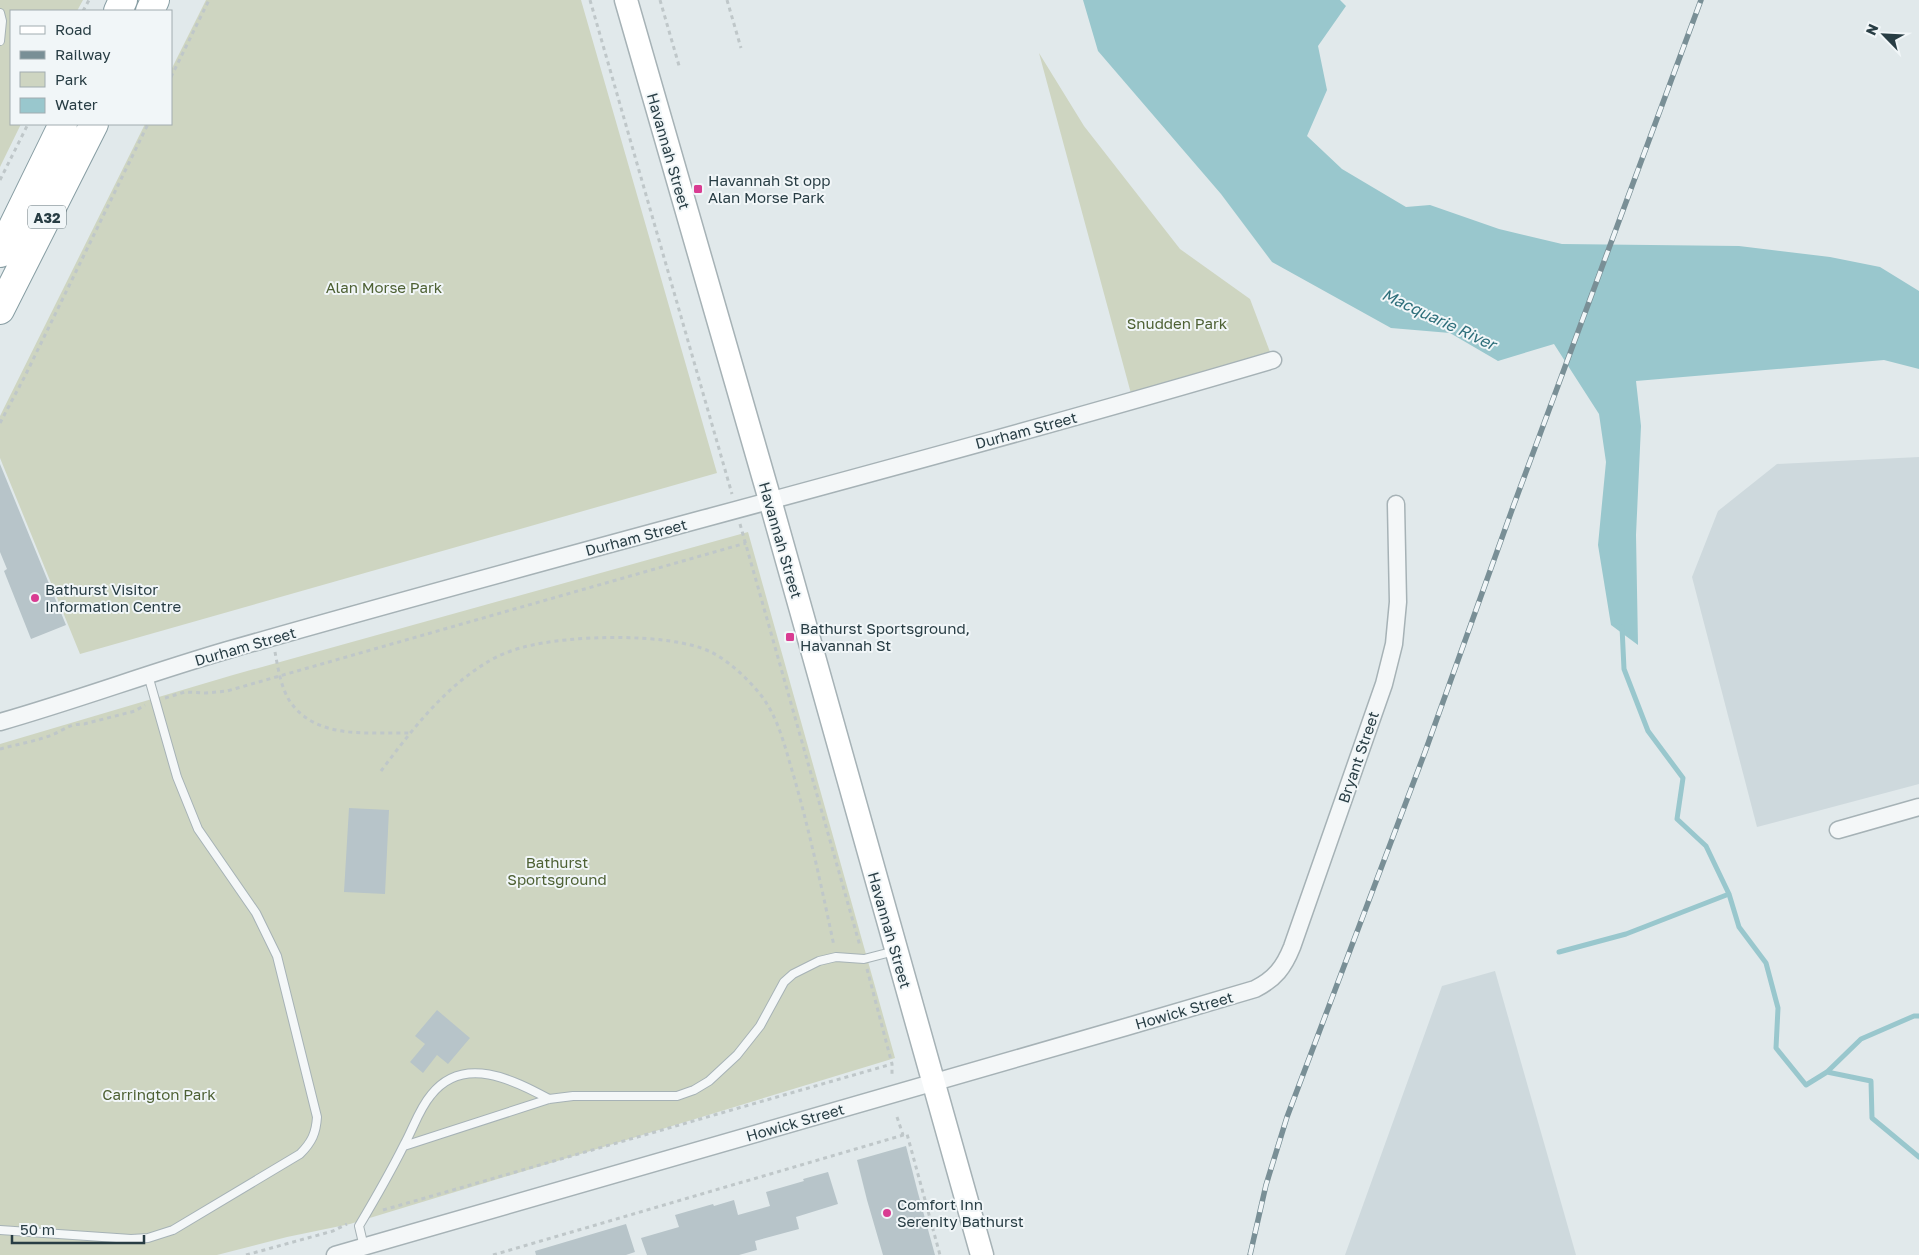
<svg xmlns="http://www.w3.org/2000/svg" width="1919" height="1255" font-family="'Golos Text',sans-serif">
<rect width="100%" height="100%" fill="#e1e9eb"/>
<!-- built -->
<path fill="#ced9dd" d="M1919,457V784L1757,827L1692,577L1718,511L1777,464Z
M1495,971L1576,1255H1345L1442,986Z"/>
<!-- green -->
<path fill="#ced5c1" d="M0,0H83L77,11H11V124H21L0,167Z
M206,0H581L717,473L80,654L0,458V416L145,124H171V70Z
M1039,53L1084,126L1180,249L1250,299L1273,360L1133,401Z
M748,532L895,1058L350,1224L287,1237L217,1255H0V744L233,675Z"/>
<!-- water -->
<path fill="#99c7cd" d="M1083,0H1340L1346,6L1318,46L1327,90L1307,136L1342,169L1406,207L1430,205L1499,229L1562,244L1739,246L1830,257L1880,267L1919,291V369L1884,360L1636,381L1641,426L1636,535L1638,645L1611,625L1598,545L1606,462L1599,414L1554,344L1498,361L1450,333L1391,328L1272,262L1221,194L1098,51Z"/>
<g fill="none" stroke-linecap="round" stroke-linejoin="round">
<!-- stream -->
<path stroke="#99c7cd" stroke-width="5" d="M1622,627L1624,669L1648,731L1683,778L1677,819L1706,846L1729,894L1739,927L1766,963L1778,1008L1776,1048L1806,1085L1827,1072L1861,1039L1914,1016H1919
M1559,952L1626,934L1729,894
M1827,1072L1871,1081L1872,1118L1919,1157"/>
</g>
<!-- building -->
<path fill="#b7c4c9" d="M0,464L66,625L31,639L4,571L7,569L0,552Z
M349,808L389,810L385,894L344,892Z
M437,1010L470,1038L448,1064L437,1055L423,1073L410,1062L425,1044L415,1036Z
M906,1146L918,1193L935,1255H883L867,1200L857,1160Z
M828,1172L838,1204L796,1217L799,1229L755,1241L757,1250L739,1255H647L641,1238L679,1227L675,1215L713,1204L714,1206L734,1200L738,1215L770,1206L766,1192L804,1181L803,1179Z
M626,1224L635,1252L626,1255H536L535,1251Z"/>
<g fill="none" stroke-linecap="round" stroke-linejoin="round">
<defs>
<path id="lane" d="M0,13L2,21L0,41
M404,1146L549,1099L573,1096H677L694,1090L709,1081L737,1055L760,1026L784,982L793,974L819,961L836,957L864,959L895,951
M0,1230L131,1239L148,1238L173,1230L300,1154C312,1142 316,1133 317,1117L277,956L256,913L198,829L177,777L148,675
M364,1247L359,1226C375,1199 390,1173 404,1145C413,1129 419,1109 431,1095C463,1054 514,1080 549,1099"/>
<path id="street" d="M0,722C77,700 152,672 228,650C576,550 927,462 1273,360
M1838,830L1919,807
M335,1255L1126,1027L1255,989C1275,979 1284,967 1292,947L1384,684L1394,644L1398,602L1396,504"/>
<path id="secondary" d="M626,0L770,500L982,1255"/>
<path id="highway" d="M118,11L123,0
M150,11L155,0
M0,253L63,124
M0,310L94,124"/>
</defs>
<!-- lane casing -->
<use href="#lane" stroke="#a6b2b6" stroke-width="10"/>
<!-- street casing -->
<use href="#street" stroke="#a6b2b6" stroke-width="19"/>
<!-- secondary casing -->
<use href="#secondary" stroke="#a6b2b6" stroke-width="25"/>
<!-- highway casing -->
<use href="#highway" stroke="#879da3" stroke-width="30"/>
<!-- path -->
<path stroke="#bfc7c9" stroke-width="3" stroke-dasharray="4 4" stroke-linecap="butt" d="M590,0L732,494
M660,0L680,69
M727,0L741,48
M83,11L89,0
M171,77L209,0
M0,180L28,124
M0,423L25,376L148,124
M740,524L860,946
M275,652C278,668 281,689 291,703C318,740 369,732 409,733
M165,698L185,692L206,693L227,691L746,543
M0,749C18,744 38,741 54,734C67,728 70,724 84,724L135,711L145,705
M381,771C411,731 443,689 486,663C496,656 512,650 524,647C569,635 669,632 711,652C729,661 747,678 760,694C779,718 785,748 794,777C810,833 822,889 834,946
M867,969L892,1064V1077
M897,1117L903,1135
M383,1210L892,1064
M246,1255L333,1231L347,1224
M493,1255L907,1134L940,1255"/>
<!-- lane -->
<use href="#lane" stroke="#f4f7f8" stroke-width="8"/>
<!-- street -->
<use href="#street" stroke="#f4f7f8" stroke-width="16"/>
<!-- secondary -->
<use href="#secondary" stroke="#fff" stroke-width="22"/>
<!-- highway -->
<use href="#highway" stroke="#fff" stroke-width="28"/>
<defs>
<path id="rail" d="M1250,1255L1266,1185L1287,1117L1425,752L1513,507L1701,0"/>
</defs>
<!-- rail casing -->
<use href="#rail" stroke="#798f96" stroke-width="5.5"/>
<!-- rail -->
<use href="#rail" stroke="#f1f6f8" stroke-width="4" stroke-dasharray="11" stroke-linecap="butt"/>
</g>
<!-- markers -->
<g fill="#d93c92" stroke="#f1f6f8" stroke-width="2">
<rect x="693" y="184" width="10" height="10" rx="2.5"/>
<circle cx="35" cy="598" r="5"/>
<rect x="785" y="632" width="10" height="10" rx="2.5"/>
<circle cx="887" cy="1213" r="5"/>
</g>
<g text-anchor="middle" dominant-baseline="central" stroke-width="4" stroke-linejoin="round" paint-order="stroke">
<!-- shield labels -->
<rect fill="#f1f6f8" stroke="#64747a" stroke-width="1" x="28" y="205.5" width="38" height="23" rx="4"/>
<g font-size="14" font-weight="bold" fill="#283d44">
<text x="47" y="217">A32</text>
</g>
<!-- street labels -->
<g font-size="15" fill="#283d44" stroke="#f1f6f8">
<text transform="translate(669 151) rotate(74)">Havannah Street</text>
<text transform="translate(1026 430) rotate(-15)">Durham Street</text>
<text transform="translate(636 537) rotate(-15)">Durham Street</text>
<text transform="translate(781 540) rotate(74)">Havannah Street</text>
<text transform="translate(245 646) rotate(-16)">Durham Street</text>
<text transform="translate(1358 757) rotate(-71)">Bryant Street</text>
<text transform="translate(890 930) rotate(74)">Havannah Street</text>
<text transform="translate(1184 1010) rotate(-16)">Howick Street</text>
<text transform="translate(795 1122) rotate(-16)">Howick Street</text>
</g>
<!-- poi labels -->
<g font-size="15" fill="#283d44" stroke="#f1f6f8" text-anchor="start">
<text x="708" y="180">Havannah St opp<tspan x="708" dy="17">Alan Morse Park</tspan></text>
<text x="45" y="589">Bathurst Visitor<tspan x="45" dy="17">Information Centre</tspan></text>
<text x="800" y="628">Bathurst Sportsground,<tspan x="800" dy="17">Havannah St</tspan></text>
<text x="897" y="1204">Comfort Inn<tspan x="897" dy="17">Serenity Bathurst</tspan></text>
</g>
<!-- park labels -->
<g font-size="15" fill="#4e6134" stroke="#f1f6f8">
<text x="384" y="287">Alan Morse Park</text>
<text x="1177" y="323">Snudden Park</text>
<text x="557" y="862">Bathurst<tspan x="557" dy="17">Sportsground</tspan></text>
<text x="159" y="1094">Carrington Park</text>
</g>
<!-- water labels -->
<g font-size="16" font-style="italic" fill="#2e6f7b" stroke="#f1f6f8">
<text transform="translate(1439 319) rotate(25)">Macquarie River</text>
</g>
</g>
<!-- legend -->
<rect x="10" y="10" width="162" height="115" fill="#f1f6f8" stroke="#a1acb0"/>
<rect x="20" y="26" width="25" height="8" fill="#ffffff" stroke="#a1acb0"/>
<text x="55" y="35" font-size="15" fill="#283d44">Road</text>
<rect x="20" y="51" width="25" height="8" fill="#798f96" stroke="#a1acb0"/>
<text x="55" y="60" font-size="15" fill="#283d44">Railway</text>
<rect x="20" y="72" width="25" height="15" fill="#ced5c1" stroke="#a1acb0"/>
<text x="55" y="85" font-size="15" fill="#283d44">Park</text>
<rect x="20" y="98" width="25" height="15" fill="#99c7cd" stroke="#a1acb0"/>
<text x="55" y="110" font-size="15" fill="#283d44">Water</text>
<!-- north arrow -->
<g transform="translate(1884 35) rotate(294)" stroke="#f1f6f8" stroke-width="4" paint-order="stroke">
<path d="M0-4L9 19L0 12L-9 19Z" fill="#283d44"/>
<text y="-8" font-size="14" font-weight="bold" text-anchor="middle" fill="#283d44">N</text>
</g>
<!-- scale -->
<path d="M12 1235v8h132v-8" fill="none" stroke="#283d44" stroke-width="2.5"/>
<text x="20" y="1235" font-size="15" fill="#283d44" stroke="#f1f6f8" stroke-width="4" paint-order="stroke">50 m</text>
</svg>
